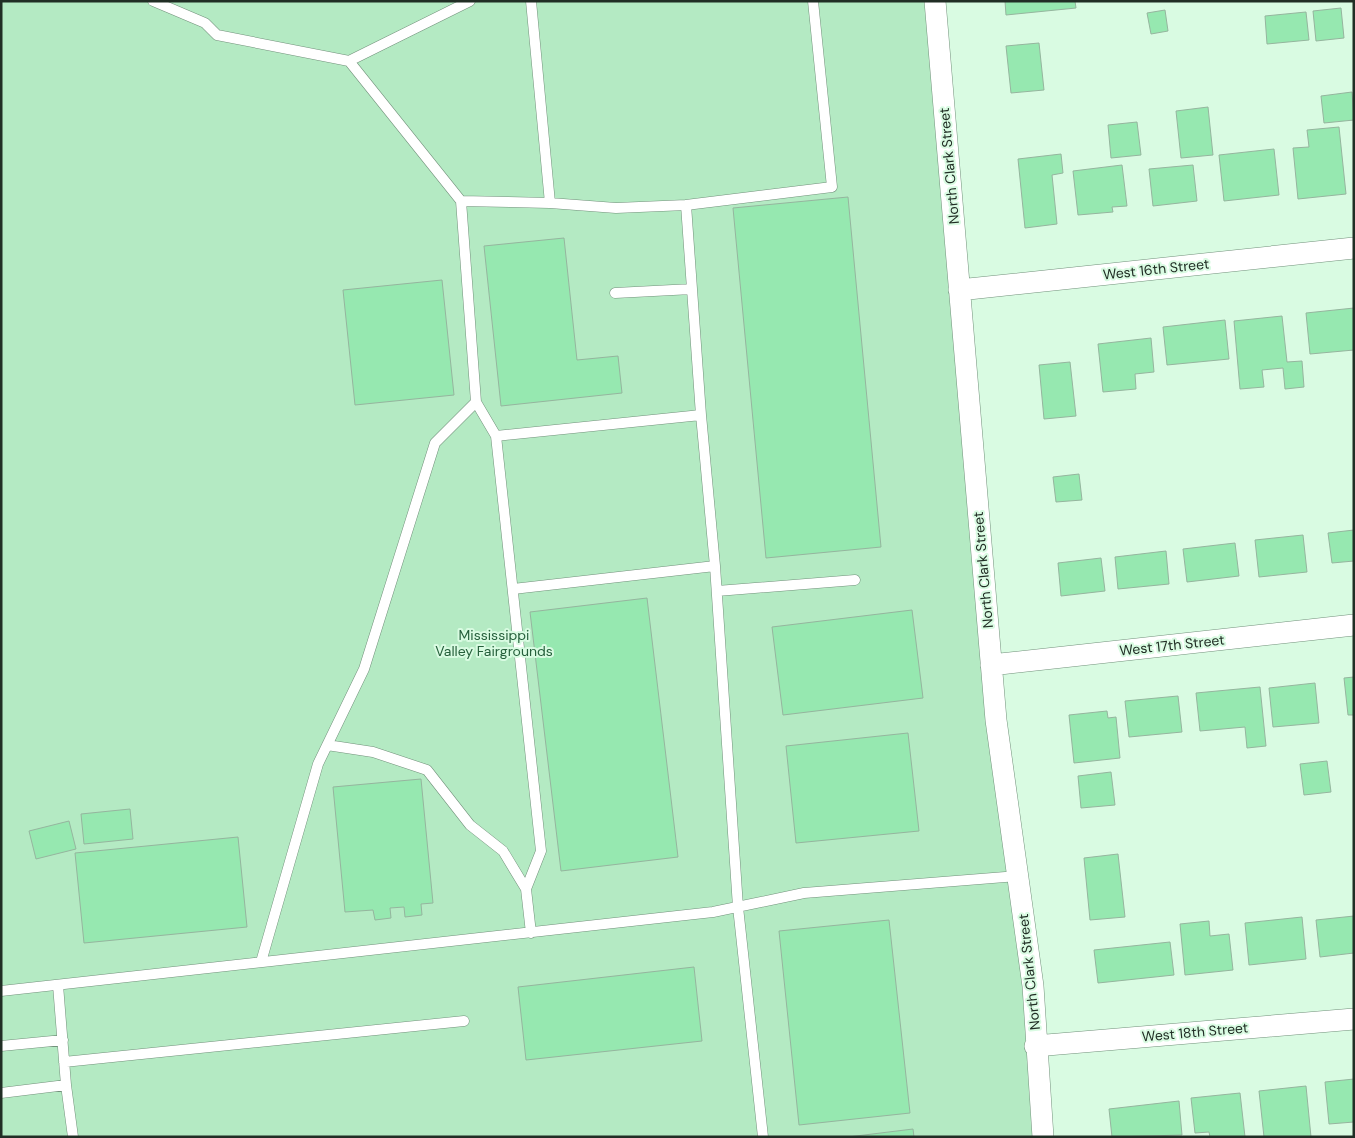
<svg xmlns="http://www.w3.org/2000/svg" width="1355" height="1138" font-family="'DM Sans',sans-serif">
<rect width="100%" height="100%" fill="#d9fbe2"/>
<!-- green -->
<path fill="#b4eac3" d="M1,1H935L1043,1137H1Z"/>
<!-- building -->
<path fill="#96e8b0" stroke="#95b59e" d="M1005,1H1075L1076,8L1006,15Z
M1341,8L1344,38L1316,41L1313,11Z
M1165,10L1168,31L1151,34L1147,13Z
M1306,12L1309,40L1267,44L1265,16Z
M1039,43L1044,90L1011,93L1006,46Z
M1352,92L1354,120L1324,123L1321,96Z
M1208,107L1213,155L1181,158L1176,111Z
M1137,122L1141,155L1111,158L1108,125Z
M1339,127L1346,194L1298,199L1293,148L1309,147L1307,130Z
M1274,149L1279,195L1224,201L1219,155Z
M1061,154L1063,173L1052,175L1057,224L1025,228L1018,159Z
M1122,165L1127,206L1112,207L1113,212L1078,215L1073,171Z
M1193,165L1197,201L1153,206L1149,169Z
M848,197L881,547L766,558L733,208Z
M564,238L577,360L618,356L622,393L501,406L484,246Z
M442,280L454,395L355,405L343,290Z
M1354,308V350L1310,354L1306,313Z
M1282,316L1287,362L1302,361L1304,387L1285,389L1283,368L1262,370L1264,387L1240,389L1234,321Z
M1225,320L1229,359L1167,365L1163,327Z
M1151,338L1154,372L1135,374L1136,389L1103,392L1098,344Z
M1070,362L1076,416L1044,419L1039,365Z
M1079,474L1082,500L1056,502L1053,477Z
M1354,530V561L1332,563L1328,533Z
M1303,535L1307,572L1259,577L1255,540Z
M1235,543L1239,576L1187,582L1183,549Z
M1166,551L1169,584L1118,589L1115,557Z
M1101,558L1105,591L1061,596L1058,563Z
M647,598L678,857L561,871L530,612Z
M912,610L923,698L783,715L772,627Z
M1354,677V715H1348L1344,678Z
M1315,683L1319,723L1273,727L1269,688Z
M1260,687L1266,746L1247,748L1245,727L1200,731L1196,693Z
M1178,696L1182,732L1129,737L1125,701Z
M1107,711L1108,718L1116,717L1120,758L1074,763L1069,715Z
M908,733L919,831L796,843L786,746Z
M1327,761L1331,792L1304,795L1300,764Z
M1111,772L1115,805L1081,808L1078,776Z
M421,779L433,903L421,904L422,915L405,917L404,907L390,908L391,918L375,920L373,910L345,912L333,787Z
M130,809L133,839L84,844L81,814Z
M69,821L76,849L36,859L29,831Z
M238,837L247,927L84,943L75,853Z
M1118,854L1125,917L1090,920L1084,858Z
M1354,916V953L1320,957L1316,920Z
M1302,917L1306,959L1249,965L1245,923Z
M889,920L910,1113L799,1125L779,931Z
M1209,921L1210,936L1229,934L1233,970L1185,975L1180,924Z
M1170,942L1174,975L1098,983L1094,950Z
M694,967L702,1041L526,1060L518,987Z
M1354,1079V1122L1329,1124L1325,1082Z
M1306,1086L1311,1137H1264L1259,1091Z
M1240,1093L1245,1137H1210L1209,1132L1195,1133L1191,1098Z
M1179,1101L1182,1135L1112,1137L1109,1109Z
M913,1129L914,1137H848Z"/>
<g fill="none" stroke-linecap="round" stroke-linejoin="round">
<defs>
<path id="lane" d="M153,1L205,23L217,35L349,61L461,201L550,203L616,208L686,205L701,415L715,566L738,907L763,1137
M531,1L550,203
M349,61L470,1
M461,201L476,402L496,436
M686,205L832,187L813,1
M615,293L692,289
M513,589L715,566
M717,591L855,580
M327,745L373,752L427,770L470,825L503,851L526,889
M531,933L526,889L541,851L496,436L701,415
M261,962L318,764L364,669L435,443L476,402
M58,985L66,1085
M1,991L713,912L804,893L1018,876
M1,1046L63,1040
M64,1062L464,1021
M1,1093L66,1085L73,1137"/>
<path id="street" d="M935,1L996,720L1033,986L1043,1137
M959,290L1354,248
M991,665L1354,625
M1035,1046L1354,1019"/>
</defs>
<!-- lane casing -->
<use href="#lane" stroke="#72917b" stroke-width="11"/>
<!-- street casing -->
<use href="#street" stroke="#72917b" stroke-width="22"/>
<!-- lane -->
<use href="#lane" stroke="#fff" stroke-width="10"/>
<!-- street -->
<use href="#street" stroke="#fff" stroke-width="21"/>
</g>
<g text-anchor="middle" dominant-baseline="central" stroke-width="4" stroke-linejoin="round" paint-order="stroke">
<!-- street labels -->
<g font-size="14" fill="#212e25" stroke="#d9fbe2">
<text transform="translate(949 166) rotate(-95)">North Clark Street</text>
<text transform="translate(1156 269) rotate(-6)">West 16th Street</text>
<text transform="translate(983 570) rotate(-95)">North Clark Street</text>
<text transform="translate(1172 645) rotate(-6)">West 17th Street</text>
<text transform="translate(1029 972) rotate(-96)">North Clark Street</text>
<text transform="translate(1195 1032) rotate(-5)">West 18th Street</text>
</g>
<!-- park labels -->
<g font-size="14" fill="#255f3b" stroke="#d9fbe2">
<text x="494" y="635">Mississippi<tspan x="494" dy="16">Valley Fairgrounds</tspan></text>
</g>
</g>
<!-- border -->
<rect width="1355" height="1138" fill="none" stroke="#212e25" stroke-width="5"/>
</svg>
